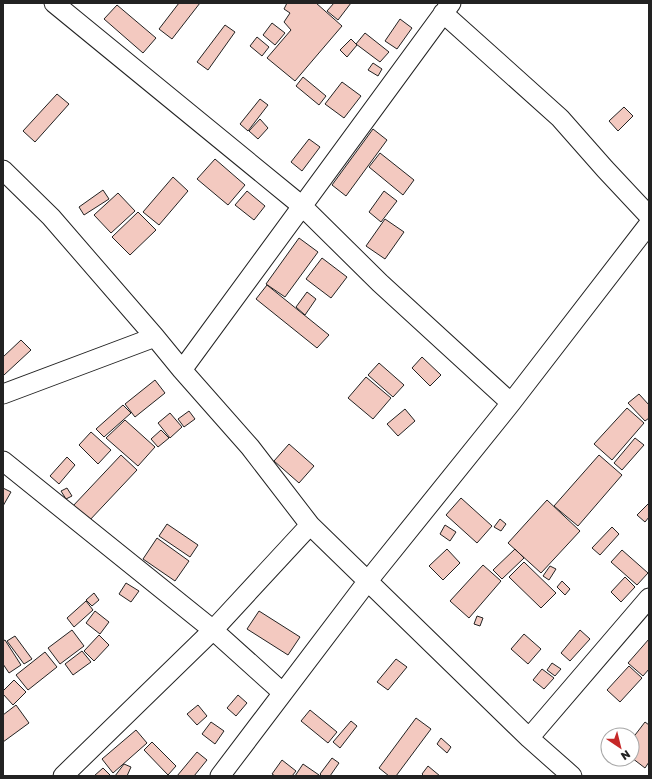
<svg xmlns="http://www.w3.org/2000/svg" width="652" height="779" font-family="'Golos Text',sans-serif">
<rect width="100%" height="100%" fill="#fff"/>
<!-- building -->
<path fill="#f3c9c0" stroke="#222" d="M179,3H200L172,39L159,29Z
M287,3H316L342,26L295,81L267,58L291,30L284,22L290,13L284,9Z
M334,3H351L338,20L327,11Z
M117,5L156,38L143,53L104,19Z
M400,19L412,28L397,49L385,41Z
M272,23L285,33L275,45L263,35Z
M225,25L235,32L208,70L197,62Z
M365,33L389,52L380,62L356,44Z
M257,37L269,47L262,56L250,46Z
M351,39L357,45L347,57L340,50Z
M373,63L382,69L378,76L368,70Z
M303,77L326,96L319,105L296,86Z
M342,82L361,96L344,118L325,104Z
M57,94L69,104L35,142L23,131Z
M260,99L268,105L248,131L240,124Z
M624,107L633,116L618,131L609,121Z
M260,119L268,128L258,139L249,131Z
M373,129L387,140L346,196L332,185Z
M309,139L320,147L302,171L291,162Z
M380,153L414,180L403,195L369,167Z
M215,159L245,185L228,205L197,179Z
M173,177L188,191L159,225L143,212Z
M103,190L109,199L84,215L79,207Z
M247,191L265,206L254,220L235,205Z
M384,191L397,201L381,222L369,212Z
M118,193L135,211L111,233L94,215Z
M138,212L156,230L130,255L112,237Z
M385,219L404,232L385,259L366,246Z
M299,238L318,252L285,297L266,284Z
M322,258L347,277L331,298L306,279Z
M267,285L329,335L317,348L256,299Z
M307,292L316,299L305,315L296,307Z
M21,340L31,350L4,375L3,373V357Z
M422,357L441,375L430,386L412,368Z
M379,363L404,385L393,397L368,375Z
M366,377L391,398L373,419L348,398Z
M155,380L165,393L135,417L125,404Z
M639,394L649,405V418L645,421L628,403Z
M123,405L131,413L104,437L96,429Z
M627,408L644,423L612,460L594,444Z
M405,409L415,421L398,436L387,424Z
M189,411L195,419L184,427L178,419Z
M170,413L182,427L170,438L158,423Z
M125,420L155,447L138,466L106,438Z
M161,430L169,438L158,447L151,439Z
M91,432L111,450L98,464L79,445Z
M635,438L644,445L622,470L614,463Z
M289,444L314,466L299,483L274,461Z
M121,455L137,470L88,522L72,507Z
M599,455L622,475L578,526L554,506Z
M67,457L75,465L59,484L50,476Z
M3,488L11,492L3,506Z
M67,488L72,496L66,499L61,491Z
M461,498L492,526L477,543L446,515Z
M547,500L580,531L541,573L508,543Z
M649,503V517L645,522L637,515Z
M500,519L506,524L501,531L494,527Z
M167,524L198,545L190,557L159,536Z
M445,525L456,532L450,541L440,534Z
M612,527L619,534L600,555L592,548Z
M157,538L189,561L175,581L143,559Z
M447,549L460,563L443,580L429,566Z
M515,549L524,558L502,579L493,570Z
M622,550L648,573L637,585L611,562Z
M524,562L556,593L541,608L509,577Z
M483,565L501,581L469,618L450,601Z
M550,566L556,569L549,580L543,576Z
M625,577L635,587L621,602L611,592Z
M562,581L570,589L565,595L557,587Z
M126,583L139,591L131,602L119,594Z
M94,593L99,600L92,606L86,600Z
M86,601L93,610L74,627L67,618Z
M95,611L109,622L100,634L86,623Z
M259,611L300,637L288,655L247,629Z
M477,616L483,618L480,626L474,624Z
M72,630L84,646L60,664L48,648Z
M580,630L590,639L570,661L561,653Z
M524,634L541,649L528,664L511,649Z
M99,635L109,645L94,661L84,651Z
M15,636L32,659L24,664L7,641Z
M649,639V669L643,676L628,663Z
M5,640L21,665L9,673L3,664V641Z
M82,651L91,662L73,675L65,664Z
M45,652L57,667L28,690L16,675Z
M396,659L407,667L388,690L377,682Z
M552,663L561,669L555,676L547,670Z
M629,666L642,678L620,702L607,690Z
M542,669L554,678L544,689L533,680Z
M14,680L26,692L13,705L3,694V691Z
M238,695L247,703L236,716L227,708Z
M16,705L29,723L3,742V715Z
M198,705L207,716L197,725L187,714Z
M310,710L337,732L328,743L301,721Z
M416,718L431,729L396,776H389L379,768Z
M351,721L357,726L340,748L333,742Z
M211,722L224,731L215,744L202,734Z
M645,722L649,725V762L645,768L632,758V739Z
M136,730L147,743L113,773L102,759Z
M441,738L451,747L447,753L437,744Z
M152,742L176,766L168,775L144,750Z
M197,752L207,760L194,776H177Z
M332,758L339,763L330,776H322L320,774Z
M282,760L296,771L292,776H275L272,774Z
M124,764L131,767L127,776H115Z
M303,764L319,775L318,776H295Z
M428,766L440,776H424L422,774Z
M103,768L111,776H94Z"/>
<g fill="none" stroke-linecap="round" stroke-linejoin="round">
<defs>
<path id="minor" d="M54,3L302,206L380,283L511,403
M443,13L560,118L605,169L649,216
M3,170L51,217L155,337L182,370L250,447L310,525L529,738L572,776
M182,370L451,3
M3,394L155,337
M3,461L213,630L283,693
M529,738L649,598
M63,776L213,630L310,525
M220,776L367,582L511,403L649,224"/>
</defs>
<!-- minor casing -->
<use href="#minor" stroke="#222" stroke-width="21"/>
<!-- minor -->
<use href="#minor" stroke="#fff" stroke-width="19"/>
</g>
<!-- border -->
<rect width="652" height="779" fill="none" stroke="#222222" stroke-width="8"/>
<!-- north arrow -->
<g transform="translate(620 747) rotate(145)"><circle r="19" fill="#ffffff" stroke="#a7a7a7"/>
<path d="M0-3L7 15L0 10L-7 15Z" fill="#c62828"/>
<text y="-6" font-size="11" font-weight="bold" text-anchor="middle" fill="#222222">N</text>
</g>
</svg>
